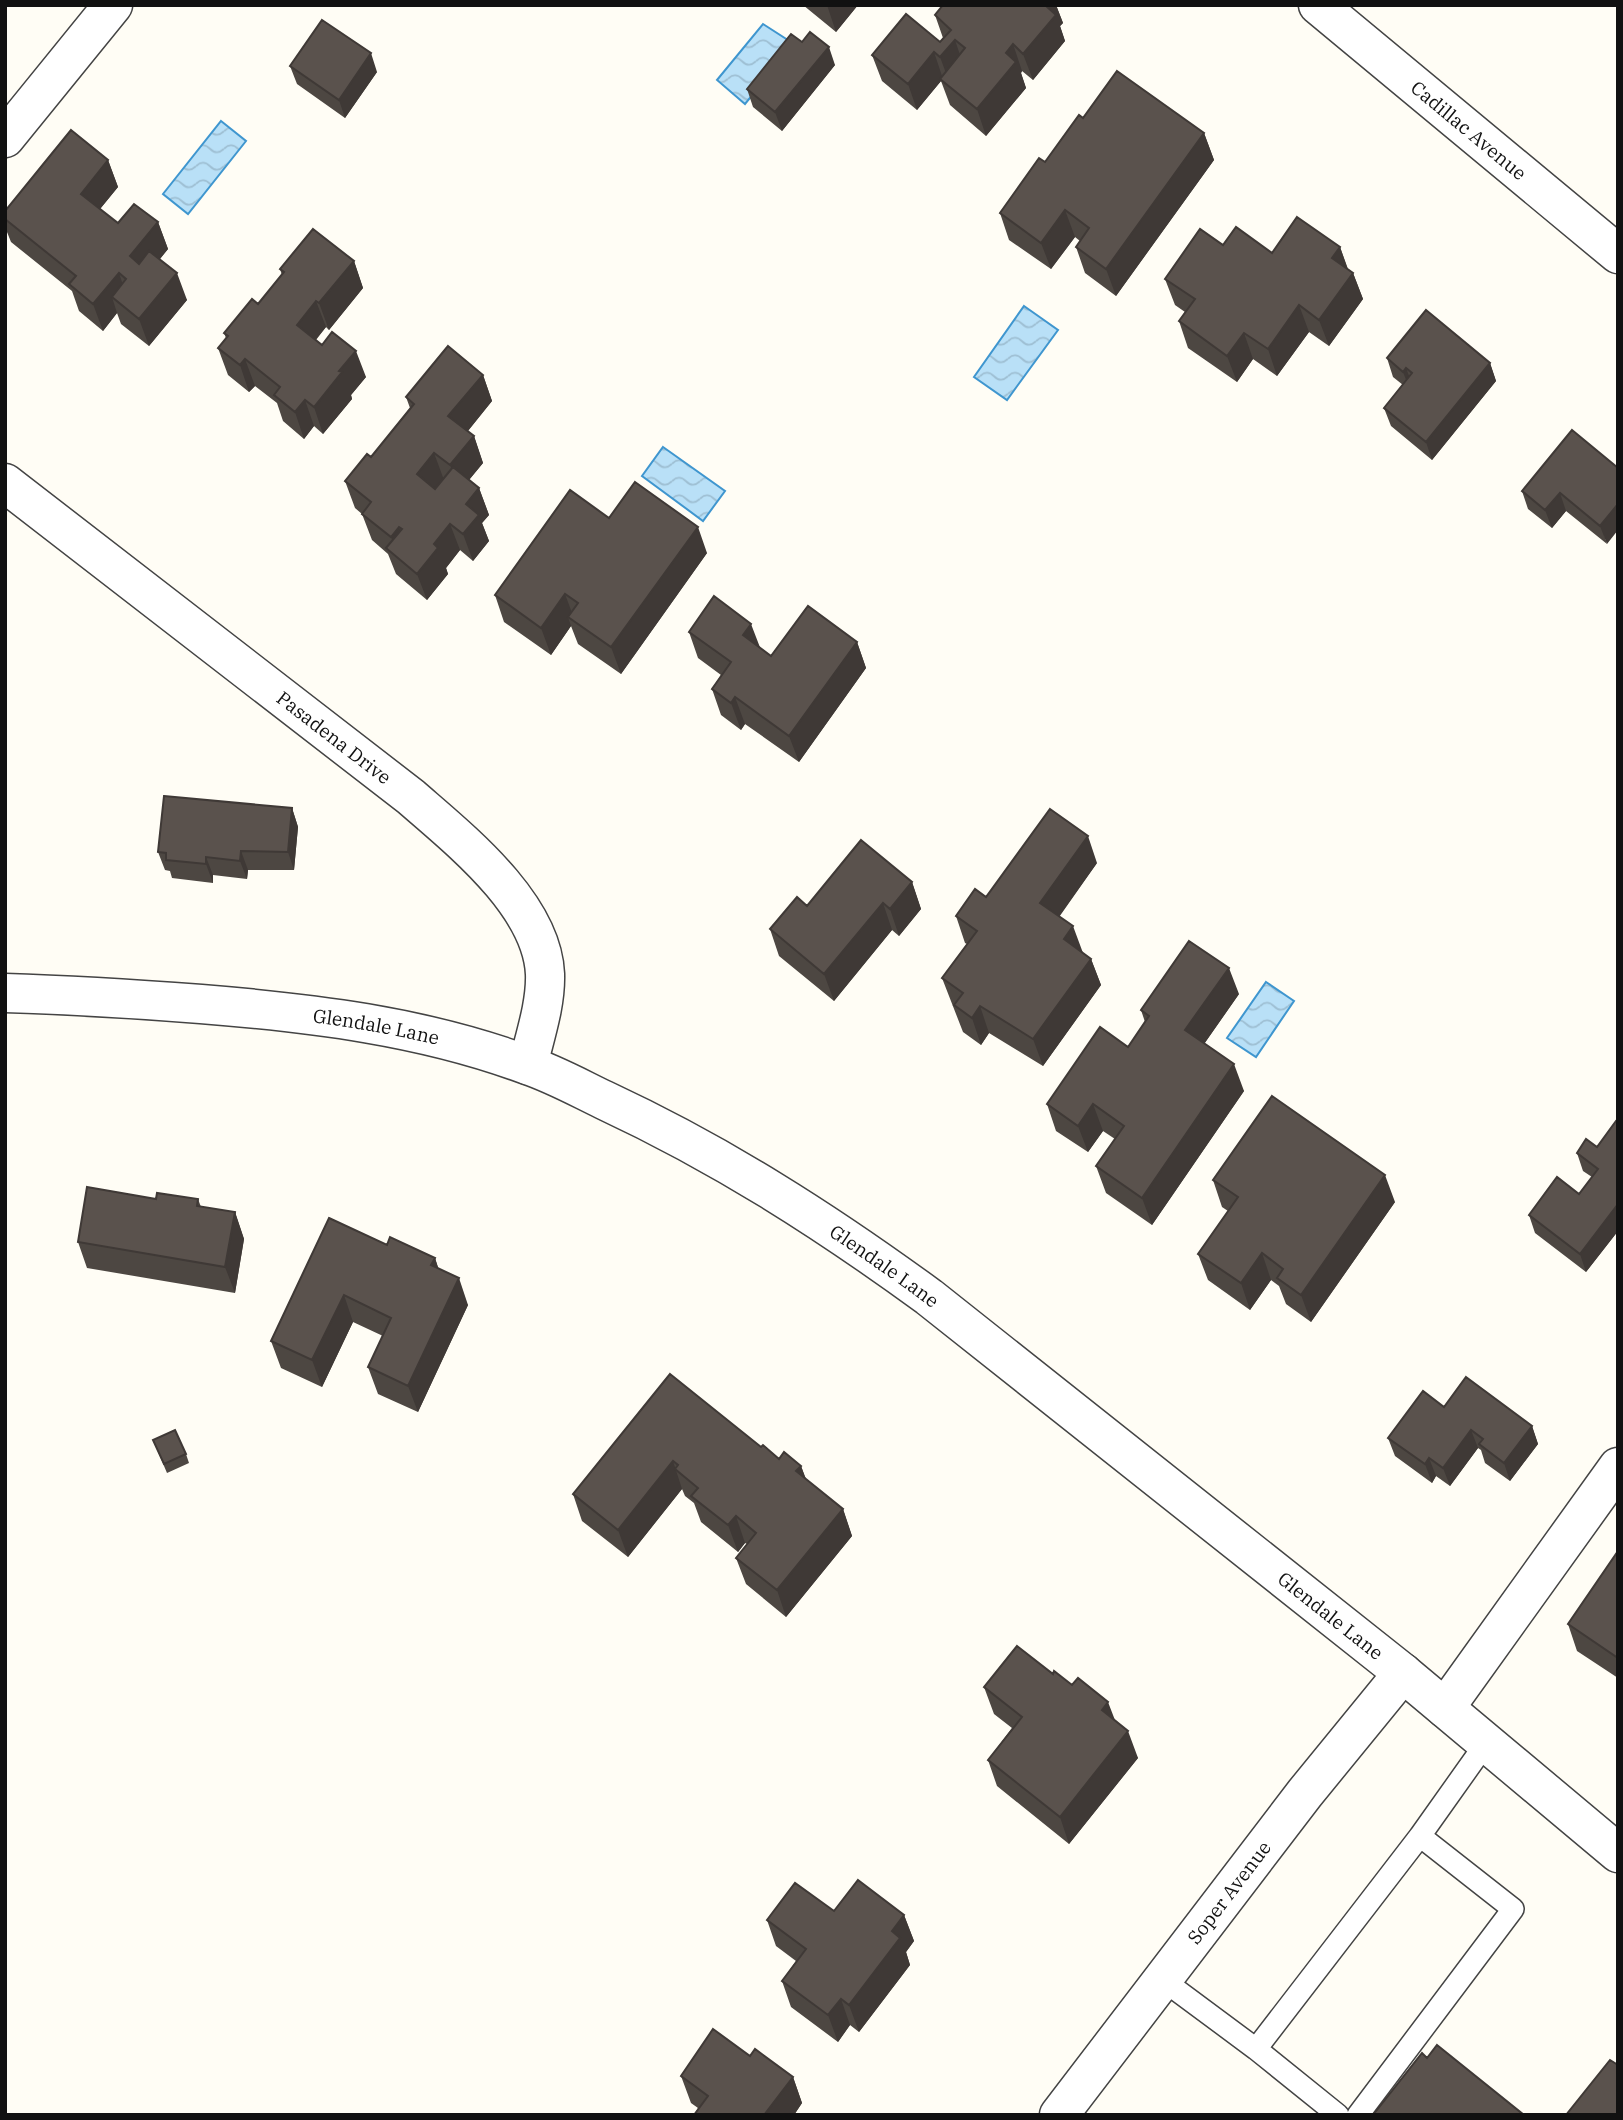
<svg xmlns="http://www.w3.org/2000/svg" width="1623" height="2120" font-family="'IBM Plex Serif',serif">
<defs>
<pattern id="water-waves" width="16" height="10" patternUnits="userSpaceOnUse" patternTransform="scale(1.75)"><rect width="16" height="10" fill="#b9e0f7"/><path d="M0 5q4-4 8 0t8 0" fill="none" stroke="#9ebfd3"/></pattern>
</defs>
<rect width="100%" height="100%" fill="#fffdf5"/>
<!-- water -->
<path fill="url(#water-waves)" stroke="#3f96cf" stroke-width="2" d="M763,24L794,44L745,104L717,80Z
M221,121L246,141L188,214L163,194Z
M1024,306L1058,330L1007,400L974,377Z
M663,447L725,491L703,521L642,476Z
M1266,982L1294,1001L1256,1057L1227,1038Z"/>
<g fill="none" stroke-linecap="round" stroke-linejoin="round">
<defs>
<path id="service" d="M1163,1980L1256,2049L1338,2115
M1256,2049L1420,1836
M1358,2115L1513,1909L1420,1836L1486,1743"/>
<g id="minor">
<path id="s1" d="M1318,5L1618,254"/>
<path d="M5,138L113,5"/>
<path id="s2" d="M5,483L411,797C459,839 542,904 545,974C546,1004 535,1036 528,1065"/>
<path id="s3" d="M5,993C71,995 135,999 201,1004C312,1013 422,1026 527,1065C554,1074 579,1088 604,1100C722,1155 825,1221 929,1297L1403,1673L1618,1853"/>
<path d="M1445,1708L1618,1467"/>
<path id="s4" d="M1059,2115L1305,1793L1403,1673"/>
</g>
</defs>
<!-- service casing -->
<use href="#service" stroke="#444" stroke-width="24"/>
<!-- minor casing -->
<use href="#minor" stroke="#444" stroke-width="41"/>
<!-- service -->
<use href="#service" stroke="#fff" stroke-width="21"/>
<!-- minor -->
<use href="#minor" stroke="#fff" stroke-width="38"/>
</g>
<!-- wall -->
<path fill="#4d4742" d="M803,5H858L836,32Z
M938,5H1056L1063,23L1060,26L1065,41L1033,80L1022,71L1021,73L1026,88L986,136L950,105L941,81L917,110L882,81L872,55L940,42L943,38L935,15L941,8Z
M802,42L835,65L782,131L753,107L747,89Z
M290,66L377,72L345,118L297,84Z
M1083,118L1204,133L1214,160L1116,296L1085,273L1076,247L1080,241L1075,237L1051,269L1009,240L1000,213Z
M108,160L118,187L100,209L118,223L158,222L168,249L160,259L187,300L149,346L121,324L117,313L103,331L79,311L72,291L11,242L5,227V211Z
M1223,245L1272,253L1340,247L1348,269L1353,273L1363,299L1329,346L1309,332L1277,376L1253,359L1237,382L1188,348L1179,321L1185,312L1175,305L1165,279Z
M354,261L363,288L329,330L326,327L316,340L366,377L351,395L352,399L323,434L314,426L304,439L283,421L277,403L255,386L249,392L228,375L218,348L226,338L224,333L258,304L282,275L280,269Z
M1387,358L1490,363L1496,381L1432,460L1391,426L1384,408L1403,385L1393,377Z
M483,375L492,401L468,431L474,436L483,463L469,480L479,488L489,515L482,523L489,541L473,561L460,550L446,568L448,574L427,600L396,574L388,554L372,540L362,514L355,508L345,481L371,457L410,408L406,397Z
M1572,430L1607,544L1566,511L1552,528L1528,509L1522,491Z
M609,518L707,553L621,674L578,644L571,626L551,655L504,622L495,595Z
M689,632L760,648L771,656L857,642L866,668L799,762L745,724L741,730L721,715L712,689L721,675L698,658Z
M292,808L298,827L294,870H248L247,879L213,875V883L172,878L170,871L165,870L158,852Z
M1097,863L1059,916L1083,953L1091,959L1101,985L1043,1066L989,1033L981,1045L963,1032L942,978L967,944L965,943L956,916L986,897Z
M912,882L921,909L899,936L892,930L834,1001L779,956L770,929L807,906Z
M1239,994L1204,1044L1244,1091L1152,1225L1106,1193L1096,1166L1115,1139L1103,1131L1088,1152L1056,1131L1047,1104L1128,1047L1145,1022L1141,1010Z
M1618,1122V1231L1586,1272L1535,1233L1529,1215L1579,1194L1592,1177L1583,1171L1577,1153L1597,1147Z
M1213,1180L1395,1202L1311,1322L1286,1304L1279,1286L1271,1280L1250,1310L1208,1280L1198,1254L1228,1211L1222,1207Z
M156,1199H198L201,1207L235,1212L244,1239L235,1293L87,1268L78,1242Z
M387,1245L435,1258L438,1268L468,1305L418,1412L378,1394L368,1367L383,1336L353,1322L322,1387L281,1368L271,1341Z
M670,1374L761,1447L779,1459L801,1466L806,1480L843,1509L852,1536L786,1617L746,1584L736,1558L747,1544L745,1543L738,1552L701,1522L694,1503L685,1496L682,1489L628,1557L582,1521L573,1494Z
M1444,1407L1532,1426L1538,1444L1510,1481L1485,1463L1481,1450L1478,1448L1450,1486L1436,1476L1432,1483L1395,1456L1388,1438Z
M153,1440L186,1454L189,1463L167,1473Z
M1618,1551V1678L1577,1651L1568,1624Z
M1053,1674L1115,1721L1138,1758L1069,1844L997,1786L988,1760L1012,1728L994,1714L984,1687Z
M834,1911L904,1915L914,1941L906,1952L910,1965L859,2032L850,2025L838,2042L791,2007L782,1981L796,1961L776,1946L767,1920Z
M750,2056L793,2077L802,2103L794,2115H694L698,2108L691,2103L681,2076Z"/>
<!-- shaded-wall -->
<path fill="#3f3936" d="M827,5H858L836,32Z
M1045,5H1056L1063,23L1060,26L1065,41L1033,80L1023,54Z
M955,40L964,67L950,84L940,57Z
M1013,44L1022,71L1021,73L1026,88L986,136L977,109L1006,53Z
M829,47L835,65L782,131L775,112Z
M934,52L943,79H940L941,81L917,110L908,84Z
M371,53L377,72L345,118L339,100Z
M1204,133L1214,160L1116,296L1106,269Z
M108,160L118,187L91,220L81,194Z
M1065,210L1075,237L1051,269L1041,243Z
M158,222L168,249L140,283L130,256Z
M1340,247L1349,273L1332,258Z
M354,261L363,288L329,330L319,303Z
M119,273L128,300L112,297L117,313L103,331L93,304Z
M177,273L187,300L149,346L139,319Z
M1353,273L1363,299L1329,346L1319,320Z
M316,301L326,327L306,351L297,325Z
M1299,305L1309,332L1277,376L1268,349Z
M1244,333L1253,359L1237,382L1227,356Z
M356,351L366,377L351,395L352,399L323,434L314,407L339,371Z
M245,359L255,386L249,392L240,365Z
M1490,363L1496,381L1432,460L1426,442Z
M1406,368L1413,386L1410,390L1403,372Z
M483,375L492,401L458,443L448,416Z
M305,400L314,426L304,439L295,412Z
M474,436L483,463L459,492L450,465Z
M434,453L444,480L427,500L417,474Z
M479,488L489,515L482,523L489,541L473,561L463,534L466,504Z
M1560,493L1566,511L1552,528L1545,510Z
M1618,504V530L1607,544L1600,526Z
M450,524L460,550L446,568L448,574L427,600L417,574L434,544Z
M399,527L409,554L399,558L391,537Z
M698,527L707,553L621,674L611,647Z
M565,594L575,621L568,617L571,626L551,655L541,628Z
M751,624L761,650L743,635Z
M857,642L866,668L799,762L789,736Z
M735,697L745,724L741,730L731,703Z
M292,808L298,827L294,870L288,852Z
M1088,836L1097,863L1050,930L1040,903Z
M241,851L248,870L247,879L240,861Z
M206,857L213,875V883L206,864Z
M912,882L921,909L899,936L890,909Z
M883,903L892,930L834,1001L824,974Z
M1073,926L1083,953L1064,939Z
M1091,959L1101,985L1043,1066L1033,1039Z
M1229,968L1239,994L1195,1057L1185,1030Z
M980,1006L989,1033L981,1045L972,1018Z
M1234,1064L1244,1091L1152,1225L1142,1198Z
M1093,1104L1103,1131L1088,1152L1078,1126Z
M1385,1175L1395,1202L1311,1322L1301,1295Z
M1618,1204V1231L1586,1272L1580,1254Z
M235,1212L244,1239L235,1293L225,1267Z
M1262,1253L1271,1280L1250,1310L1241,1283Z
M435,1258L444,1285L431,1265Z
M459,1278L468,1305L418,1412L408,1386Z
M344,1295L353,1322L322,1387L312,1360Z
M1532,1426L1538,1444L1510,1481L1504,1463Z
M1471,1430L1478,1448L1450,1486L1443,1468Z
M1429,1458L1436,1476L1432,1483L1425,1464Z
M673,1461L682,1489L628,1557L618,1530Z
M801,1466L811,1492L796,1471Z
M843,1509L852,1536L786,1617L777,1590Z
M736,1516L745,1543L738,1552L728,1525Z
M1108,1702L1118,1728L1102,1710Z
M1128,1731L1138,1758L1069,1844L1060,1817Z
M904,1915L914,1941L906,1952L910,1965L859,2032L849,2005L892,1931Z
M841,1999L850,2025L838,2042L828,2015Z
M793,2077L802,2103L794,2115H764Z"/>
<!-- building -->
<path fill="#5a524d" stroke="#3f3936" stroke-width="2" d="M943,5H1045L1056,15L1023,54L1013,44L1006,53L1016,62L977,109L940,79L965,48L955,40L940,57L934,52L908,84L872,55L906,14L940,42L951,30L935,15Z
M322,20L371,53L339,100L290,66Z
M810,32L829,47L775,112L747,89L791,34L802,42Z
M1117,71L1204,133L1106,269L1076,247L1089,228L1065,210L1041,243L1000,213L1039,158L1045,162L1079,115L1083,118Z
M71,130L108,160L81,194L118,223L134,204L158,222L130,256L139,264L149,251L177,273L139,319L112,297L126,279L119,273L93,304L69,284L76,276L5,219V211Z
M1297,217L1340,247L1332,258L1353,273L1319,320L1299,305L1268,349L1244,333L1227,356L1179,321L1195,299L1165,279L1200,229L1223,245L1236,227L1272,253Z
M313,229L354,261L319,303L316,301L297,325L322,345L332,332L356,351L339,371L342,372L314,407L305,400L295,412L274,395L280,387L245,359L240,365L218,348L228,336L224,333L252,299L258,304L284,272L280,269Z
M1426,310L1490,363L1426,442L1384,408L1412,373L1406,368L1403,372L1387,358Z
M448,346L483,375L448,416L474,436L450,465L434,453L417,474L435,489L453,467L479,488L466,504L479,515L463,534L450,524L434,544L438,548L417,574L386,548L402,529L399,527L391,537L362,514L371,502L345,481L367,454L371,457L414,404L406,397Z
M1572,430L1618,468V504L1600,526L1560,493L1545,510L1522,491Z
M635,482L698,527L611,647L568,617L578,603L565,594L541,628L495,595L570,490L609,518Z
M714,596L751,624L743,635L771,656L808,606L857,642L789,736L735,697L731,703L712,689L731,662L689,632Z
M164,796L292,808L288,852L241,851L240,861L206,857V864L166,860V853L158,852Z
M1050,809L1088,836L1040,903L1073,926L1064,939L1091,959L1033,1039L980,1006L972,1018L954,1005L963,993L942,978L977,931L956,916L975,889L986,897Z
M861,840L912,882L890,909L883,903L824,974L770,929L797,897L807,906Z
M1189,941L1229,968L1185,1030L1234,1064L1142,1198L1096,1166L1124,1126L1093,1104L1078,1126L1047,1104L1100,1027L1128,1047L1149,1016L1141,1010Z
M1272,1096L1385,1175L1301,1295L1277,1278L1283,1269L1262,1253L1241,1283L1198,1254L1238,1197L1213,1180Z
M1616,1121L1618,1122V1204L1580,1254L1529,1215L1557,1177L1579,1194L1598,1169L1577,1153L1586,1139L1597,1147Z
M87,1187L156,1199L157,1193L198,1199L197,1206L235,1212L225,1267L78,1242Z
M329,1218L387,1245L390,1237L435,1258L431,1265L459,1278L408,1386L368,1367L391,1318L344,1295L312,1360L271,1341Z
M670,1374L761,1447L763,1445L779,1459L784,1452L801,1466L796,1471L843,1509L777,1590L736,1558L756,1533L736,1516L728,1525L691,1496L698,1488L675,1469L678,1465L673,1461L618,1530L573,1494Z
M1466,1377L1532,1426L1504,1463L1479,1444L1483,1439L1471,1430L1443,1468L1429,1458L1425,1464L1388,1438L1423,1391L1444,1407Z
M175,1430L186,1454L164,1464L153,1440Z
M1618,1551V1658L1568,1624Z
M1017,1646L1053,1674L1054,1671L1072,1685L1078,1678L1108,1702L1102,1710L1128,1731L1060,1817L988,1760L1022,1717L984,1687Z
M858,1880L904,1915L892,1931L900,1938L849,2005L841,1999L828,2015L782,1981L806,1949L767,1920L795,1883L834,1911Z
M713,2029L750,2056L755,2049L793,2077L764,2115H694L708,2096L681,2076Z
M1437,2045L1524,2115H1373L1422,2053L1427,2058Z
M1610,2060L1618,2065V2115H1566Z"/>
<g text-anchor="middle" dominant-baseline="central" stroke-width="7" stroke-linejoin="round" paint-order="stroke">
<!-- street labels -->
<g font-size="19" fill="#111" stroke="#fff">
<text stroke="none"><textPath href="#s1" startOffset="196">Cadillac Avenue</textPath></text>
<text stroke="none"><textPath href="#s2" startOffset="416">Pasadena Drive</textPath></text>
<text stroke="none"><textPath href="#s3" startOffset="373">Glendale Lane</textPath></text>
<text stroke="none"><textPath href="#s3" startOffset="940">Glendale Lane</textPath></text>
<text stroke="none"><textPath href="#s3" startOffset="1507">Glendale Lane</textPath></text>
<text stroke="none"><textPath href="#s4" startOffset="280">Soper Avenue</textPath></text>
</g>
</g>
<!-- border -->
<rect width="1623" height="2120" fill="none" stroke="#111111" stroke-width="14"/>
</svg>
